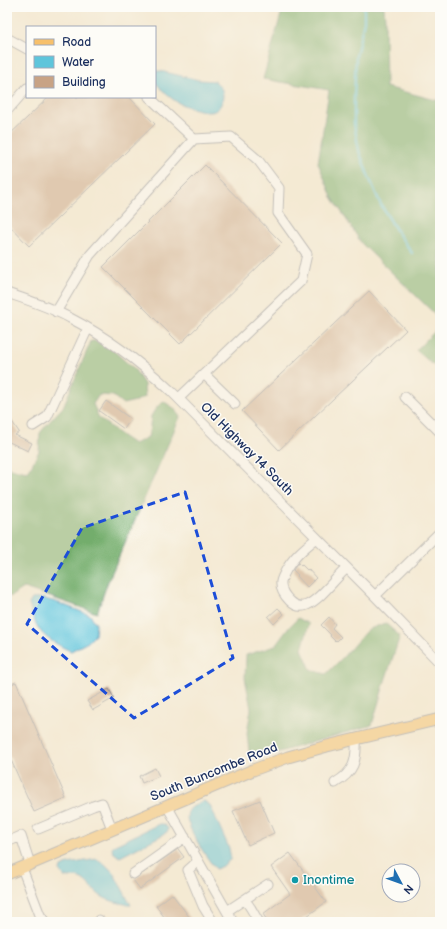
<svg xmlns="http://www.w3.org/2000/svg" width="447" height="929" font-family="'Balsamiq Sans',sans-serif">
<rect width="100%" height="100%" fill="#fdfcf7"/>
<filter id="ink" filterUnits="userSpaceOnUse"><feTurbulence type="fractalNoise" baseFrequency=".025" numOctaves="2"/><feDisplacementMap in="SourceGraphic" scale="8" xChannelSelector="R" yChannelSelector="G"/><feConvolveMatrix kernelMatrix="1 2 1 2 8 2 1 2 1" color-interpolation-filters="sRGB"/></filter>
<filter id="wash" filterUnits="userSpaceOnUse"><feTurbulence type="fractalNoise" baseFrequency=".012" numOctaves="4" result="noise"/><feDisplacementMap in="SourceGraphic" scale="16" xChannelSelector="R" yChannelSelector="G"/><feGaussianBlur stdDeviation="0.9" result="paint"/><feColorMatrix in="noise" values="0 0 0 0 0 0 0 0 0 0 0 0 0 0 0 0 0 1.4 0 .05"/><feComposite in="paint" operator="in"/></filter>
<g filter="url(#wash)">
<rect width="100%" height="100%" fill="#f4ead3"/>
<!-- forest -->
<path fill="#73ad6c" stroke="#476e65" d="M283,7H384L385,18L386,87L440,101V319L362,244L332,197L318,163L329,90L263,79Z
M440,326V371L416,350Z
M91,341H96L114,351L135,370L144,384L145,397L136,401L123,404L113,396L99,395L93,404L99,418L122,436L134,444L148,437L150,426L151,416L156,408L163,401L174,408L180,417L107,584L97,613L24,588L10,597L7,594V465L10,469L28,472L39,451L40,433L48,423L63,407Z
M298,618L309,624L302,649L311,670L326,674L344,656L367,630L385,623L400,636L385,681L372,725L276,753L249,752L247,733L251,709L245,678L246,655L275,646L290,626Z"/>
<!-- water -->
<path fill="#5ec5db" stroke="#3c7a9c" d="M155,71H160L199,80L215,81C217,83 219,86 221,88C226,96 221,112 210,112C206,112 191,108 186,106C173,102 164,92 155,82Z
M41,598L56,602L90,615L96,624L95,635L88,642L71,651C63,648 47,639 42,633C35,625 32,614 29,604L32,599Z
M204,801L210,805L229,848L231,859L224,865L216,869C208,861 187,827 187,817C187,815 188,813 188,810L197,804Z
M159,824H164L168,828V831L164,834L120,857L114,853L112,849L113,846Z
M97,859L105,864L113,872L131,905C119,903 105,901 96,892C91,888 87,882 82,879C72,874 66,883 60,871L61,867L68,864Z"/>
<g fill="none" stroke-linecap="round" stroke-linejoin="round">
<!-- stream -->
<path stroke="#5ec5db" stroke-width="2.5" d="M364,7V21L356,56L354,99V124L359,151L368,175L381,205L398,233L412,253"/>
</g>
<g id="blocks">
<!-- building -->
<path fill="#c8a385" d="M49,97H129L155,124L29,246L7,223V137Z
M205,165L282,243L180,344L103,267Z
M369,291L406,330L279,450L242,411Z
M106,401L131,419L124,429L99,411Z
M11,420L19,432L15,435L32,443L28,451L7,441V423Z
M298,563L301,566L302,565L307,570L308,569L316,578L307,587L297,576L298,575L293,570Z
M278,608L284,614L274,624L268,617Z
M329,617L335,624L332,628L341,637L337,641L336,640L335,641L330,636L331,635L321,625Z
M16,682L66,798L34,812L7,751V686Z
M109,689L114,698L93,710L87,701Z
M155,768L159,776L142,783L139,776Z
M260,800L274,833L248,845L233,811Z
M178,849L184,857L140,889L133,880Z
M290,853L326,902L299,922H268L263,914L290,894L271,867Z
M172,894L193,922H168L156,906Z"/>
</g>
</g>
<g filter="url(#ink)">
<use href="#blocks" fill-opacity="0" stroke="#888c98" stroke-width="1"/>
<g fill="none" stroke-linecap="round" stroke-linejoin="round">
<defs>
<path id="minor" d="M7,38L27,49
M149,97L194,139
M7,111L27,88
M7,293C28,300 50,307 70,318C107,337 140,362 171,391L282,503L375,596L440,663
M56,312L90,255L194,139L231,137L258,160L279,188L278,213L307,254L301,281L179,398
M204,374L235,404
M405,397L440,432
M33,426L47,417L88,328
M317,538C304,548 291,559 284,574C283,576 281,580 281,582C280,589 286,597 290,601C295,606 300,608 307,605C321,599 335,578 347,568
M375,596L440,532
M335,783C354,772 357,761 356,739
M167,806L233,922
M38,829L93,806L102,803L112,829
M7,842L21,836L30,864
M198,861L188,870L203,906L213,922
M22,868L40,915L45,922
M133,874L185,837
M244,900C250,904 254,915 259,922
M227,911L268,884
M99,920L101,922"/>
<path id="major" d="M7,874L253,770L288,757L327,746L440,719"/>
</defs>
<!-- minor casing -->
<use href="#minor" stroke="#888c98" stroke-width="11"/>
<!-- major casing -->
<use href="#major" stroke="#888c98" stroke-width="13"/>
<!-- minor -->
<use href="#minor" stroke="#fff" stroke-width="9"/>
<!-- major -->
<use href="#major" stroke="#f7c06b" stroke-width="11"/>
</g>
</g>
<!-- marked area -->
<path d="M0 0H447V929H0ZM185,492L233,658L134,718L27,624L82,528Z" fill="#f4ead3" fill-opacity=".55" fill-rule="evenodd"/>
<path fill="none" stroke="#1d4ed8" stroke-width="3" stroke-dasharray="8 5" stroke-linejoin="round" d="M185,492L233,658L134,718L27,624L82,528Z"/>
<!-- markers -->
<circle fill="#0f9aa8" stroke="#fdfcf7" stroke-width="1.5" cx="295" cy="880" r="4"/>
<g text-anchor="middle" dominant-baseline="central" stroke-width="3" stroke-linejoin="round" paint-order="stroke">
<!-- street labels -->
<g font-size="13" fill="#1b2f5e" stroke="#fdfcf7">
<text transform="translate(247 449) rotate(45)">Old Highway 14 South</text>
<text transform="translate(214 772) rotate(-22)">South Buncombe Road</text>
</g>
<!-- culture labels -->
<g font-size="13" fill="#0d838f" stroke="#fdfcf7" text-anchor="start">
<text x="303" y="880">Inontime</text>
</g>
</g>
<!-- margin -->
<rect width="447" height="929" fill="none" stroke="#fdfcf7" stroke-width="24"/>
<!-- legend -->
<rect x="26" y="26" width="130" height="72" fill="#fdfcf7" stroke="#a3aaba"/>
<rect x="34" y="39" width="20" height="6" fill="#f7c06b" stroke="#a3aaba"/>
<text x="62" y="46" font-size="12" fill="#1b2f5e">Road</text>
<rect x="34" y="56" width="20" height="12" fill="#5ec5db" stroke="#a3aaba"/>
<text x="62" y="66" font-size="12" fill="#1b2f5e">Water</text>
<rect x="34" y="76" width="20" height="12" fill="#c8a385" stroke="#a3aaba"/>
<text x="62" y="86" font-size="12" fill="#1b2f5e">Building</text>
<!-- north arrow -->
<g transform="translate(401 883) rotate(131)"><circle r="19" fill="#fdfcf7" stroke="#a3aaba"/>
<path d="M0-3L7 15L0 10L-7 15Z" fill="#1f6fb2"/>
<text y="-6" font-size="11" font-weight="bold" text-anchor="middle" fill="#1b2f5e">N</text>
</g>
</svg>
